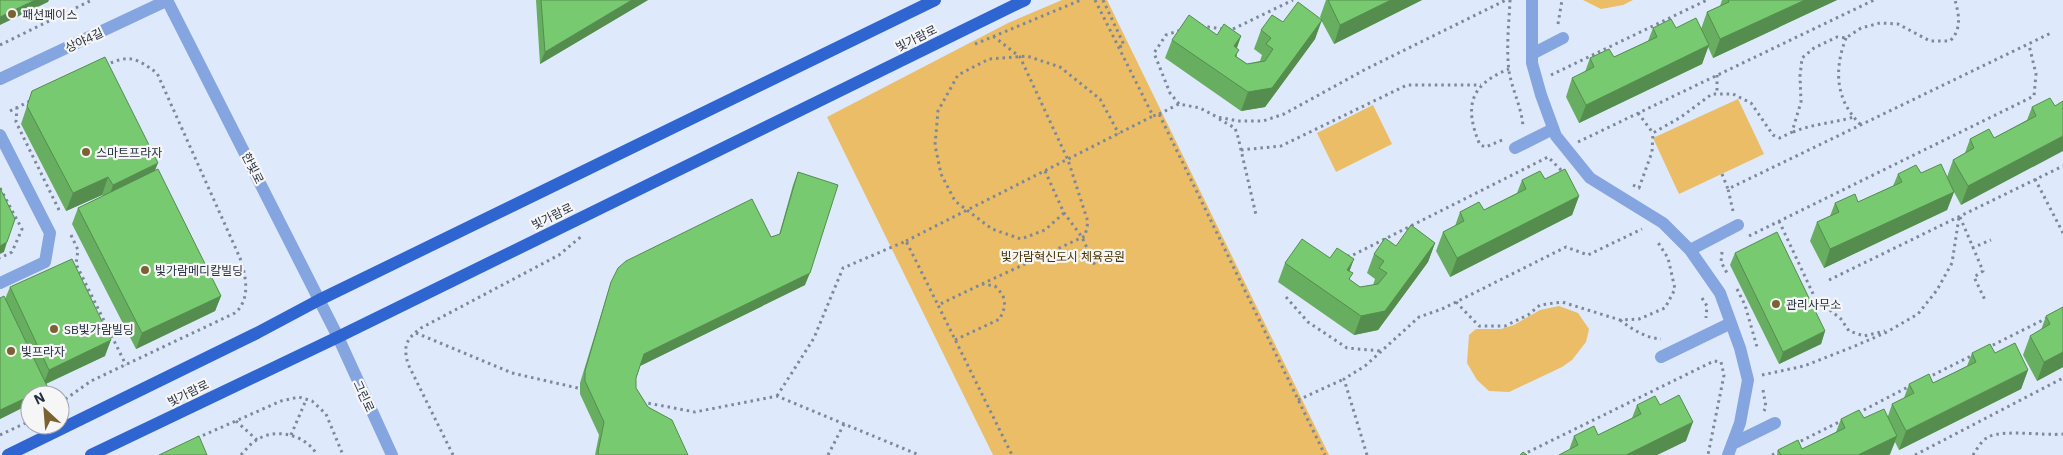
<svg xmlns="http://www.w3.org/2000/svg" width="2063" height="455" font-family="'IBM Plex Sans','Noto Sans KR',sans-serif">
<rect width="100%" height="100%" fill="#dee9fc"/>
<!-- green -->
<path fill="#eabd66" d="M1062,0H1107L1329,455H993L827,117L1008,23Z
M1583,0H1633L1623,5L1601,9Z
M1738,99L1764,154L1679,194L1653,138Z
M1373,105L1392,144L1336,172L1317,133Z
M1559,306L1578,313L1589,329L1586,342L1572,360L1562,367L1509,392L1489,391L1477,380L1467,363L1469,335L1476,329H1501L1514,325L1540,310Z"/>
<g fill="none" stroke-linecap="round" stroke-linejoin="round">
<!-- path -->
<path stroke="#7e889b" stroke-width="3" stroke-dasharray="2.5 4" stroke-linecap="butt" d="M1095,0L1153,116L1159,114L1325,455
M1103,0L1124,45L1119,47
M1510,0C1509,23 1506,48 1509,71C1512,90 1522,108 1523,127
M1558,24L1562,0
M1201,26L1231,30L1293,0
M1846,38C1834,69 1835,100 1861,125
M975,44L1081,0
M0,45L92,0
M1551,75L1707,0
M1717,75V94
M1179,104L1170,93L1154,53L1166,35L1181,30
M17,107L16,122L60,212
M10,111L32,100
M1638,113L1653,133
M1159,114L1179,104L1200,108L1217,117L1238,121H1263L1284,114L1366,69L1506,0
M1219,119L1235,128L1238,137L1256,215
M1793,132C1812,124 1833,123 1854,117
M1502,140L1486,147L1480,145C1464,107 1469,85 1509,69
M1578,142L1874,0
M1241,150L1281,146L1407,85H1481
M1045,171L1064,213L1082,237L1096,268
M1722,174L1728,189
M2035,179L2063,233
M1633,185L1639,188L1652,152L1653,133L1681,117L1712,94H1733L1751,103L1773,135L1780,138L1792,132L1801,102L1800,76L1802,58L1814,48L1837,37L1846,38L1861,28L1880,23L1898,24L1930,41H1950C1962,29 1959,15 1955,0
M0,188L22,229L12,252L0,258
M1733,211L1728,189L2051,33
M1064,213L1045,230L1021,239L992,229L955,201L941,174L935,145L938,111L958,75L989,59L1027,56L1060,67L1100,99L1119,134
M1960,217L1983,271L1974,277L1985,300
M1779,221L1815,298L1841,319L1849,331L1864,336L1885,331
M71,235L78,250L76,264L126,365
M1749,236L2034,96L2036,74L2029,45
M906,241L1153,116
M1972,248L1991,240
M1722,252L1721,262L1727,273
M1347,256H1351L1548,157L1563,172
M1829,280L2063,166
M982,284L1085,236L1088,222L1068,160L1020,57L993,36
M1737,289L1745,305L1757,347
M1286,297L1308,322L1347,348L1381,351
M1702,298L1707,306L1706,318
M1456,302L1479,326H1505L1528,315L1540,305L1562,302L1620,320L1639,319L1665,308L1675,289L1668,258L1657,241
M1620,320C1633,330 1646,338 1661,339
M416,333L512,373L582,389
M955,340L1000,319L1005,306L1003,295L995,286L982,284L938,305L1012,455
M1987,348L2047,318
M1762,375L1804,366L1855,346L1887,332L1918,314L1937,290L1952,263L1959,217
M1927,378L1973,355
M1763,390L1766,407L1764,411
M777,396L814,338L843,268L906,241L938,305
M1298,400L1344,379
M642,402L695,412L777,396L919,455
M60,403L91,381L235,313C251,299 246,276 240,258L157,73C136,58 130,54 106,65
M1858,413L1910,386
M236,421L257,440
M0,435L30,421
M291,435L306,400
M197,438L281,401L299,397L312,401L326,414L343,455
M1795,444L1843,420
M241,455C247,448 253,441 262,437C280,429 307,436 317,455
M453,455L408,364C403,346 406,339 421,328L559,255L583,235
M828,455L844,424
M1367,455L1344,379L1365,366L1419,317L1442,309L1566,247L1588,255L1642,229
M1522,455L1714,361L1721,362L1724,375L1708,455
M1772,455L1780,451
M1915,455L2063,378
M1973,455C1977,449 1981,441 1988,437C2004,429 2044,436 2063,434"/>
<!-- minor -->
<path stroke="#85a5e0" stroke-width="12" d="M167,0L338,337L392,455
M1532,0V63L1541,95L1556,136L1590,178L1663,223L1690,250L1720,293L1740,348L1748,380L1740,423L1728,455
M1532,54L1563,38
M0,79L168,0
M0,135L50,233L45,262L0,283
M1515,148L1553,129
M1690,250L1738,225
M1661,357L1731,323
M1732,444L1775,423"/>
<!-- major -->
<path stroke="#2f65d1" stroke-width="12" d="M8,455L257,333L319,300L935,0
M91,455L338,337L1025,0"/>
</g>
<!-- wall -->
<path fill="#67ae60" d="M536,0H648L540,64Z
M1326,0H1422L1334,44L1321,20L1315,39L1265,107L1241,111L1165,58L1172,40L1217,35L1241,36L1237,48V57L1247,64L1260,61L1262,55L1254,49L1261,30L1283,22L1321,19L1320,17Z
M1722,0H1837L1713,58L1708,47L1702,64L1579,123L1566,97L1572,78L1585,72L1590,58L1614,57L1648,41L1653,28H1676L1701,29L1707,12L1720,6Z
M32,91L155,171L221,296L215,311L136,349L72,224L78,208L103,196L102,195L66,211L21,124Z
M2055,106L1961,205L1954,192L1947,210L1824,268L1810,241L1817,222L1830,216L1835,203L1858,202L1893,186L1898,174L1921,173L1947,177L1953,160L1965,153L1970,139L1994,138L2027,120L2032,107Z
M798,172L805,285L640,366L636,378V388L648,407L688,455H595L599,435L580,394V383L607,295L611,282L779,235L793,185Z
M1545,179L1579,196L1572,215L1450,277L1436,251L1443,232L1455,226L1460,212L1484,210L1517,193L1522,180Z
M1435,243L1428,262L1378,330L1354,335L1278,282L1285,263L1330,258L1350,271V280L1360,287L1373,285L1375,279L1367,273L1374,254L1396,246Z
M1735,253L1825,331L1821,344L1779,364L1730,265Z
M10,287L105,356L46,384L48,388L45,395H30V404L0,419V298L5,299Z
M2063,307V367L2037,381L2023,355L2030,336L2041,330L2046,316Z
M1972,353H1995L2028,370L2021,389L1899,450L1895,442L1890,454L1889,455H1777L1778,450L1802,449L1836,432L1841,419L1888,416L1892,404L1904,398L1909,384L1933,383L1967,366Z
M1637,405H1660L1686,441L1657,455H1559L1569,450L1574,436L1598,435L1632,418Z"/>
<!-- shaded-wall -->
<path fill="#548d4e" d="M35,0H49L48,2L0,25V17Z
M632,0H648L540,64L545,52Z
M1391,0H1422L1334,44L1340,25Z
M1805,0H1837L1713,58L1720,39Z
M1322,20L1315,39L1265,107L1241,111L1248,92Z
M1241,36L1234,55V46Z
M1709,45L1702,64L1579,123L1586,105Z
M2063,136V151L1961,205L1968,186Z
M158,163L151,181L107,203L113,185Z
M108,177L102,195L66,211L73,193Z
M1954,192L1947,210L1824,268L1830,249Z
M1579,196L1572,215L1450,277L1457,258Z
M7,242L4,252L0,254V246Z
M1435,243L1428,262L1378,330L1354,335L1361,316Z
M1354,259L1347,278V270Z
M810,273L805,285L640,366L644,354Z
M221,296L215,311L136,349L142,333Z
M1825,331L1821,344L1779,364L1783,352Z
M111,340L105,356L43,385L49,370Z
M2063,352V367L2037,381L2044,362Z
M2028,370L2021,389L1899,450L1906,431Z
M48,388L45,395H32Z
M30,396V404L0,419V410Z
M1693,422L1686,441L1657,455H1626Z
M1897,436L1890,454L1889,455H1858Z"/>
<!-- building -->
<path fill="#78ca70" stroke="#548d4e" d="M0,0H35L0,17Z
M541,0H632L545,52Z
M1328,0H1391L1340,25Z
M1728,0H1805L1720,39L1707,12L1729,2Z
M1298,2L1322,20L1272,88L1248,92L1172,40L1189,15L1217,35L1224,24L1241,36L1234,46L1239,50L1235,56L1247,64L1265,61L1273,49L1266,44L1271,38L1261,30L1272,15L1283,22Z
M1696,18L1709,45L1586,105L1572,78L1594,67L1590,58L1609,49L1614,57L1657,37L1653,28L1671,19L1676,28Z
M105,57L158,163L113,185L108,177L73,193L27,106L32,91Z
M2050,98L2055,106L2063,101V136L1968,186L1953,160L1974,148L1970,139L1989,129L1994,138L2036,116L2032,107Z
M1941,164L1954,192L1830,249L1817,222L1839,212L1835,203L1855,194L1858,202L1902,182L1898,174L1916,165L1921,173Z
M158,169L221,296L142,333L78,208Z
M1565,169L1579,196L1457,258L1443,232L1464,221L1460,212L1479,202L1484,210L1526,189L1522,180L1540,171L1545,179Z
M798,172L838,185L810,273L644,354L636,378V388L648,407L672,420L688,455H599L598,452L604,422L585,381V371L611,282L618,268L626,261L752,199L771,237L780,234Z
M0,188L15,219L7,242L0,246Z
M1411,225L1435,243L1385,311L1361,316L1285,263L1302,239L1330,258L1337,248L1354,259L1347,270L1353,273L1349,279L1360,287L1378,284L1387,273L1379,268L1384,261L1374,254L1385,238L1396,246Z
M1777,232L1825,331L1783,352L1735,253Z
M72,259L111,340L49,370L10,287Z
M4,296L48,388L32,395H30V396L0,410V298Z
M2063,307V352L2044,362L2030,336L2050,324L2046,316Z
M2015,343L2028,370L1906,431L1892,404L1914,393L1909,384L1929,374L1933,383L1976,362L1972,353L1990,344L1995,353Z
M1679,395L1693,422L1626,455H1559L1578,445L1574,436L1594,426L1598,435L1641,414L1637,405L1655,396L1660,405Z
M1884,409L1897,436L1858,455H1781L1778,450L1798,440L1802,449L1845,428L1841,419L1859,410L1864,418Z
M199,436L207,455H159Z
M1523,452L1527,455H1520Z"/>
<!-- markers -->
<g fill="#7b6233" stroke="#f6f6f6" stroke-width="2">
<circle cx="12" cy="14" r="5"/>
<circle cx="86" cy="152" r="5"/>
<circle cx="145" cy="270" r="5"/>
<circle cx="1776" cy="304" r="5"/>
<circle cx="54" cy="329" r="5"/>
<circle cx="11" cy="351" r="5"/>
</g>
<g text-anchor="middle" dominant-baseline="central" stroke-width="4.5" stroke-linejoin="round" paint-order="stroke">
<!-- poi labels -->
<g font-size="12" fill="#262f41" stroke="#f6f6f6" text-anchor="start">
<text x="22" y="14">패션페이스</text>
<text x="96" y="152">스마트프라자</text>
<text x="155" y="270">빛가람메디칼빌딩</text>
<text x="1786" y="304">관리사무소</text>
<text x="64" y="329">SB빛가람빌딩</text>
<text x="21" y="351">빛프라자</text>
</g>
<!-- street labels -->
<g font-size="12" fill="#262f41" stroke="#f6f6f6">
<text transform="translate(916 38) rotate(-26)">빛가람로</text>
<text transform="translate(84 40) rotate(-25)">상야4길</text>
<text transform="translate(253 168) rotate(63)">한빛로</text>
<text transform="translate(552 216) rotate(-26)">빛가람로</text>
<text transform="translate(188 393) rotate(-26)">빛가람로</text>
<text transform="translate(364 396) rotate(65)">그린로</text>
</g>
<!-- park labels -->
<g font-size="12" fill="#483200" stroke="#f6f6f6">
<text x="1063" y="256">빛가람혁신도시 체육공원</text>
</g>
</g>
<!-- north arrow -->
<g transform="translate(45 410) rotate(334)"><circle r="24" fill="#f6f6f6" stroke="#a3a6ae"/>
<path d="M0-4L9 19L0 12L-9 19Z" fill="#7b6233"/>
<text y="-8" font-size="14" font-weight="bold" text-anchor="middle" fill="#262f41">N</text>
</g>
</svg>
